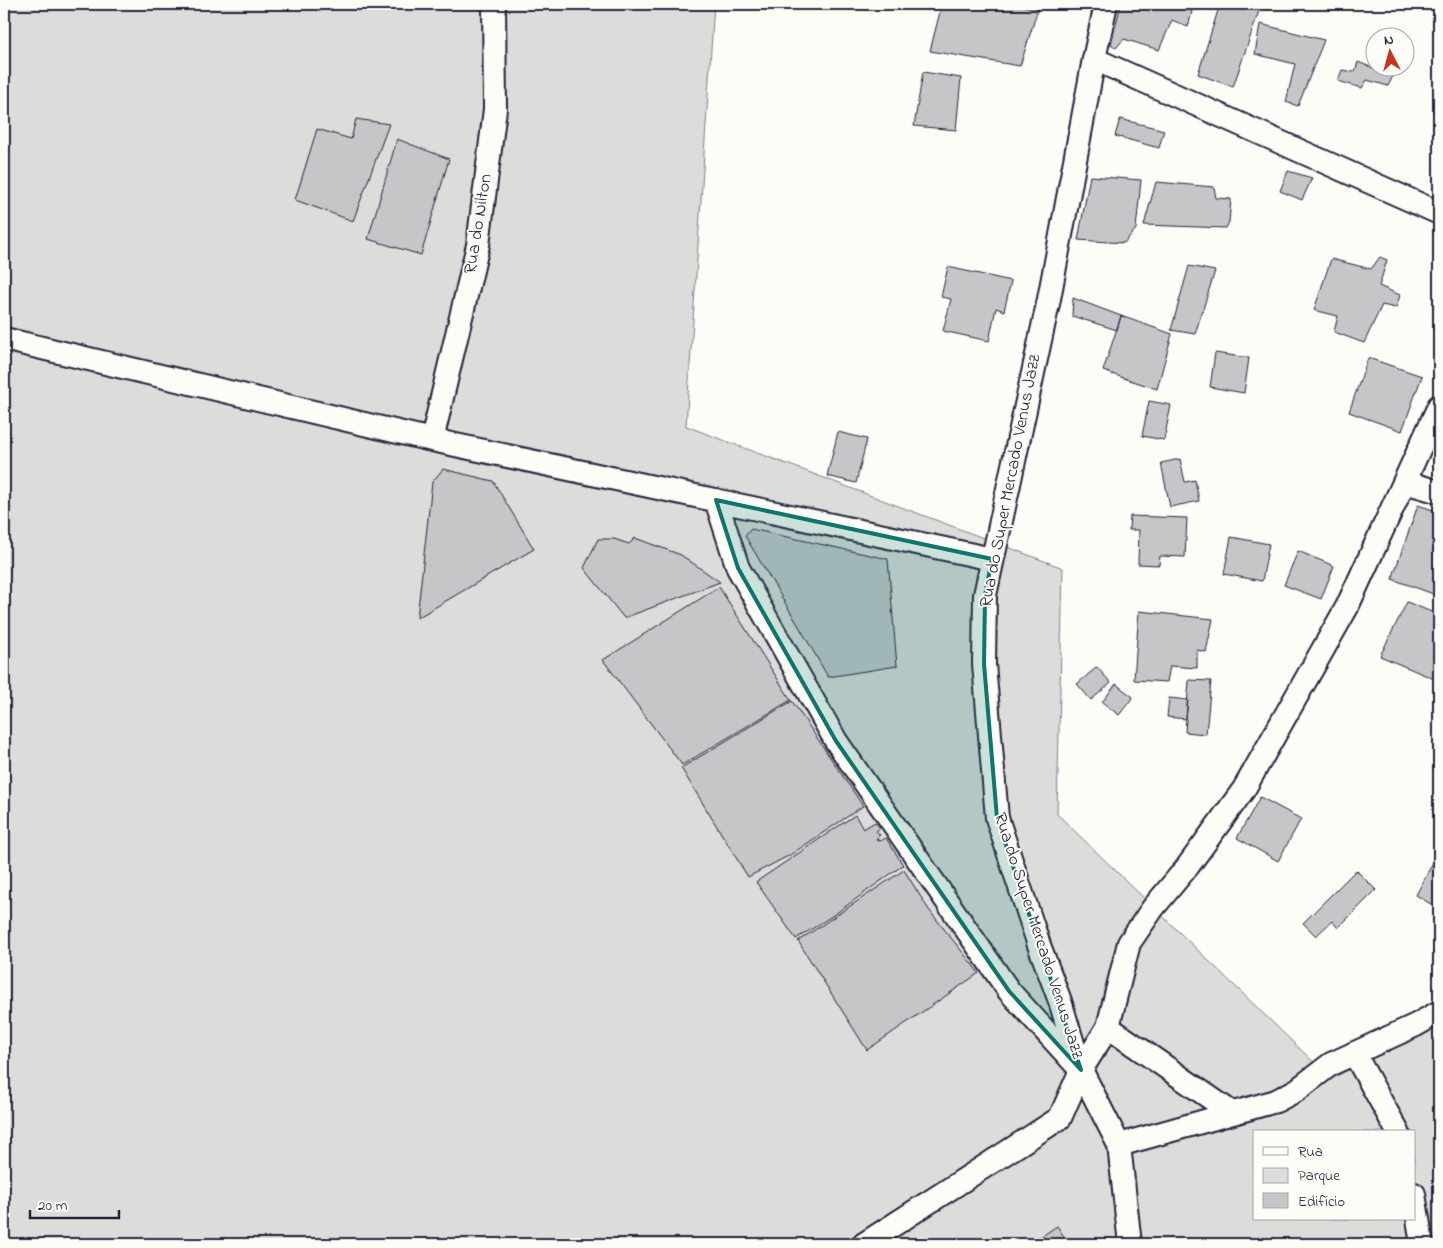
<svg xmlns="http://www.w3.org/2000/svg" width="1443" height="1248" font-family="'Indie Flower',sans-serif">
<rect width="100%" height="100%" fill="#fdfcf7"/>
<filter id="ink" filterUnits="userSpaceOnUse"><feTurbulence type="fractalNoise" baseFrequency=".02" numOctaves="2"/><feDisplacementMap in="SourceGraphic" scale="10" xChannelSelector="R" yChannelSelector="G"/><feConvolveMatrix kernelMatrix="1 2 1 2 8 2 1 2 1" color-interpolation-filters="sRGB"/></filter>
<g filter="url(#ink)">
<!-- green -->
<path fill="#dddcdb" stroke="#807f8b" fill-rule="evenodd" d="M4,4H714L686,426L1063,568L1057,814L1331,1079L1439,1022V1244H4ZM1254,1132H1414V1219H1254Z"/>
<!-- building -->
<path fill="#c6c6c8" stroke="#22223b" d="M942,4H1013L1038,9L1020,66L930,51Z
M1121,4H1172L1192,11L1188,27L1172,20L1159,50L1124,39L1116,48L1111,44Z
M1220,4H1255L1261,5L1233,87L1198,74Z
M1260,24L1324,40L1298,106L1286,102L1295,64L1255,54Z
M1358,62L1373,68L1376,63V68H1397L1388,86L1367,80L1362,88L1338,81L1342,70L1355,72Z
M923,72L961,78L956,130L914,126Z
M356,119L389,124L353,221L295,200L317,129L351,139Z
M1120,119L1164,130L1159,148L1115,136Z
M1438,123H1439V160H1438Z
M397,139L449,159L421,255L368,239Z
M1288,171L1312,178L1302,200L1280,191Z
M1090,176L1141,180L1136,229L1124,243L1078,240Z
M1156,182L1214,187L1216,198L1231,199L1229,222L1226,228L1144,225Z
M1380,257L1387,260L1379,286L1400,295L1396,308L1382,305L1364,343L1334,332L1338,316L1314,310L1331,259L1371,269Z
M1189,266L1215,271L1195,334L1171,330Z
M948,267L1011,281L1004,311L996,308L989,341L943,331L951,299L941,297Z
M1073,298L1121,316L1117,330L1072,316Z
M1121,316L1172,334L1157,389L1103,371Z
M1215,353L1249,358L1244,393L1210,387Z
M1368,358L1422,376L1402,431L1349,412Z
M1149,401L1171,405L1164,440L1142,436Z
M838,432L867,439L856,483L827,476Z
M1180,459L1185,482L1195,480L1199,501L1170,507L1161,463Z
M443,469L493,481L534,549L417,618L432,482Z
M1418,505L1439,512V596L1392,579Z
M1130,516L1187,518L1185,557L1160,556L1159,565L1138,564L1139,530H1129Z
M751,529L888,559L897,666L828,677L800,628L745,536Z
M1231,537L1269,544L1262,581L1224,574Z
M635,538L681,555L720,582L624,618L584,568L598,539H614L629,544Z
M1298,551L1334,566L1321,599L1284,585Z
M719,587L791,700L682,765L603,660Z
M1407,602L1439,615V681L1380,656Z
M1139,611L1213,619L1206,652L1197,650V668L1170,666L1167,682L1134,680Z
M1097,667L1111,683L1091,700L1077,684Z
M1189,680L1211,681L1206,734L1185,732Z
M1116,684L1133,697L1119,715L1102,702Z
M1169,698L1188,700L1186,719L1167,717Z
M792,701L863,806L790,855L748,877L681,768Z
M1260,797L1301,819L1278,861L1237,838Z
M855,815L863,829L875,822L880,828L876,831L880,835L876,839L880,841L886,838L903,865L835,914L796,939L756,882Z
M1439,851V909L1416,895Z
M904,870L929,910L979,973L867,1050L798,941Z
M1356,870L1376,890L1338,928L1332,921L1316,936L1303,923Z
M1057,1226L1069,1244H1030Z"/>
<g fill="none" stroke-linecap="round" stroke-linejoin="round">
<defs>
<path id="minor" d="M1094,59L1439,213
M4,339L432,440L992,559
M432,440L478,245L495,109L494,4
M1405,482L1439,492
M716,500L738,568L836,741L1009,991L1081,1070L1119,1145L1130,1244
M1108,1027L1232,1113
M1354,1053L1398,1132
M1081,1070L1060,1001L1039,945L997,818L984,664L985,595L1049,299L1094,59L1106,4
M1119,1145L1276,1101L1297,1090L1331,1064L1416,1025L1439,1012
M1414,1194L1422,1244
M864,1244L1060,1118L1081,1070L1108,1027L1129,943L1153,908L1188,866L1244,789L1347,607L1439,406"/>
</defs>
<!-- minor casing -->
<use href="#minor" stroke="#22223b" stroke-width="26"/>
<!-- minor -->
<use href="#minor" stroke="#fdfcf7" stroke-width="22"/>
</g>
</g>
<!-- marked area -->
<path fill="#0f766e" fill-opacity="0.2" stroke="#0f766e" stroke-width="4" stroke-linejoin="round" d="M716,500L992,559L985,595L984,664L997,818L1081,1070L1009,991L836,741L738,568Z"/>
<g text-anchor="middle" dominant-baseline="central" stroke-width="4" stroke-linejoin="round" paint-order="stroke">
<!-- street labels -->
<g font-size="18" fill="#22223b" stroke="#fdfcf7">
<text transform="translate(479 224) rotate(-81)">Rua do Nilton</text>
<text transform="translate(1011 481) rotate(-79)">Rua do Super Mercado Venus Jazz</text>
<text transform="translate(1038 936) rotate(72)">Rua do Super Mercado Venus Jazz</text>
</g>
</g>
<!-- margin -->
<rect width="1443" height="1248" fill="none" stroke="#fdfcf7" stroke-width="20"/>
<rect x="10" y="10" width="1423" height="1228" fill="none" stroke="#22223b" stroke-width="2" filter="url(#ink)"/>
<!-- legend -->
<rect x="1253" y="1130" width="162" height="90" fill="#fdfcf7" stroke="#a5a5ac"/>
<rect x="1263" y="1147" width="25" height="8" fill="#fdfcf7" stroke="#a5a5ac"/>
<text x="1298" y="1156" font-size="15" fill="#22223b">Rua</text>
<rect x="1263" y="1168" width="25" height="15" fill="#dddcdb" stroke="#a5a5ac"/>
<text x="1298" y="1180" font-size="15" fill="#22223b">Parque</text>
<rect x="1263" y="1193" width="25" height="15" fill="#c6c6c8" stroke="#a5a5ac"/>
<text x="1298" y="1206" font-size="15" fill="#22223b">Edifício</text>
<!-- north arrow -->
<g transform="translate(1390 52) rotate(354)"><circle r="24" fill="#fdfcf7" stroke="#a5a5ac"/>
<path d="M0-4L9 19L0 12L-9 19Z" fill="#c8321e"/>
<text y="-8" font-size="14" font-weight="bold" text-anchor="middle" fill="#22223b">N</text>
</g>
<!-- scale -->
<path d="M30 1210v8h89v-8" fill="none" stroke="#22223b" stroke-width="2.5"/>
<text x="38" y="1210" font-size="15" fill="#22223b" stroke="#fdfcf7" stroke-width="4" paint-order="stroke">20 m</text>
</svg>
